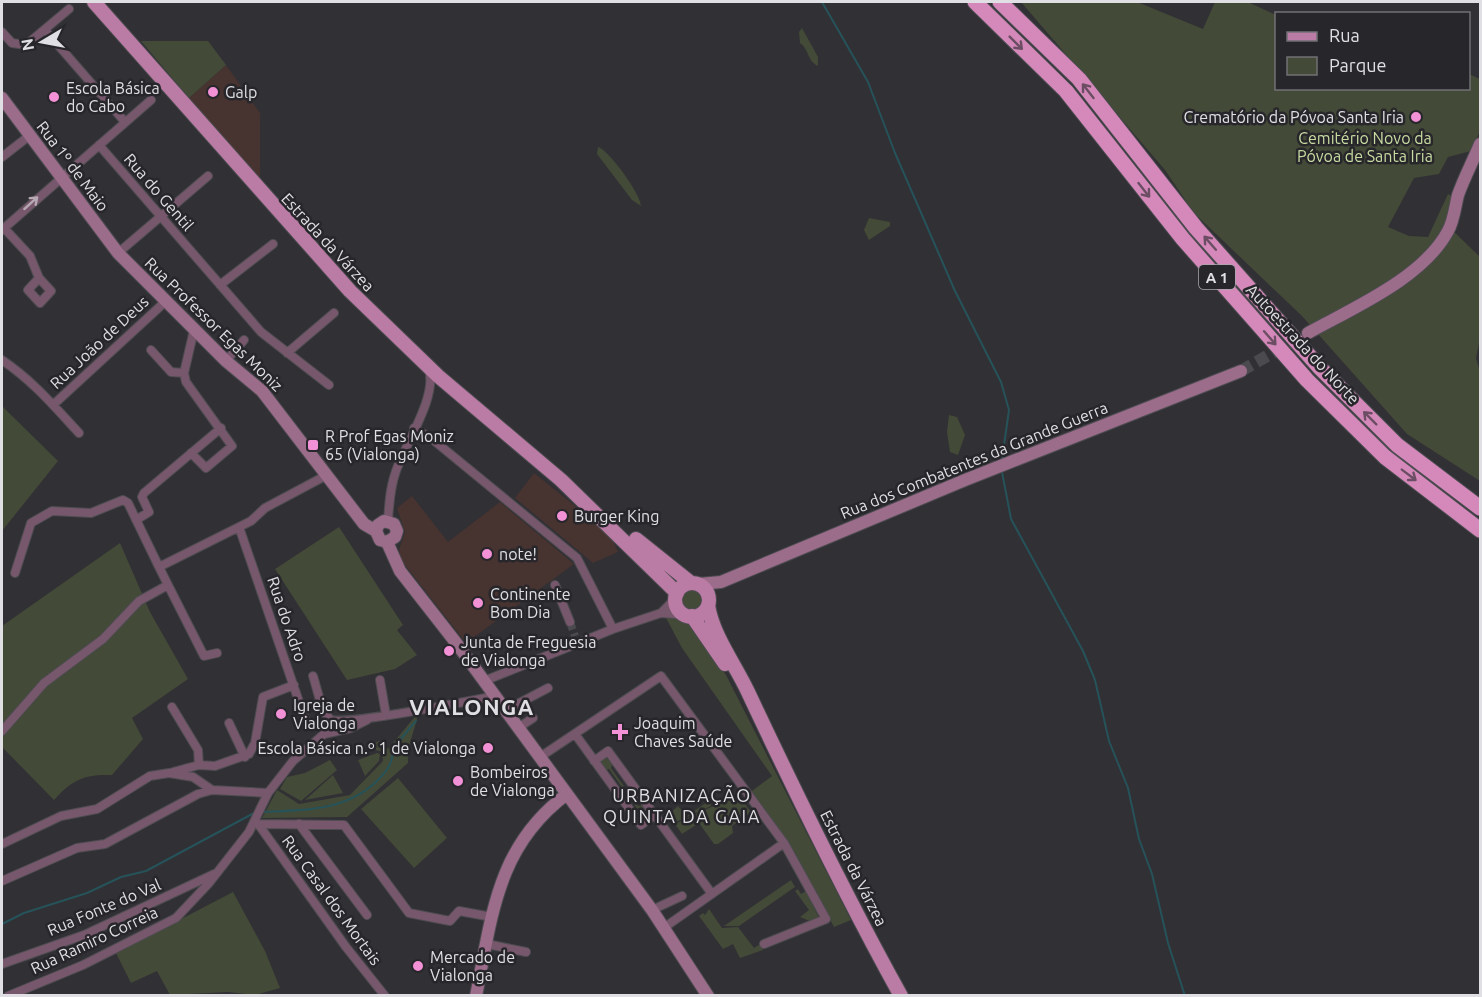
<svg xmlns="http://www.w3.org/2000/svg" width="1482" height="997" font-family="Ubuntu,sans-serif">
<rect width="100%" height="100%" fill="#313035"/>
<!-- commercial -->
<path fill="#473330" d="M226,65L260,113V178L189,98Z
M534,473L610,534L618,552L593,563L515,498Z
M412,496L448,542L500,502L574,564L466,643L401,560L399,550L405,532L397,508Z"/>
<!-- green -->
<path fill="#434a37" d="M1021,2H1137L1203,29L1215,2H1248L1276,15V88H1468L1469,74L1480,79V131L1471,151L1448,157L1439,174L1414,178L1388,227L1409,236L1428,237L1448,194L1452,196L1446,224L1480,257V338L1476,358L1480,372V481L1407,434L1302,316L1194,213L1165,170Z
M802,28L818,57V66C807,61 809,49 800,43L799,32Z
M141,41H208L226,65L189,98Z
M598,147C608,149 641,194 641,206L632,200L597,154Z
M869,218L890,222V226L869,240L864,230Z
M2,406L58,461L2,531Z
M949,415L957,417L965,435L958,455L950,452L947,432Z
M339,527L403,625L397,630L417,655L395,669L347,680L275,569Z
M120,543L150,612L188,679L132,718L143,739L112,775C84,774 72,780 54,800L2,747V626Z
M682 600a10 10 0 1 1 20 0a10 10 0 1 1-20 0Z
M665,616L680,619L693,627L726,675L851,920L834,927L816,893L748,794L772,776L682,648Z
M418,713C415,733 407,742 408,763L347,817L262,818L277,790L299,804L350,795L383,761L382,752L376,750L374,743L379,741L388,749Z
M377,753L380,754L379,761L365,776L358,760Z
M605,757L613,763L611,768L638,806L644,805L648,810L645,817L640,818L634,813L636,807L609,769L603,771L599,762Z
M330,760L337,770L301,801L280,789L287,777L305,773Z
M333,775L343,793L305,800Z
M398,778L447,838L414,868L361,809Z
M736,792L751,812L732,826L733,833L718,844H714L699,823L682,834L675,824L724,801Z
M710,800L711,806L674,823L668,815L678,806L687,816Z
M791,880L795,887L739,926H724Z
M798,889L801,894L806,891L819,918L812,922L800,917L809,910L795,891Z
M233,892L265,951L280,988L255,995L228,992L170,995L157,971L131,983L116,953Z
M709,909L722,928L738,927L754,948L762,943L763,950L740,958L733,944L723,949L699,916L703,913L705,915Z"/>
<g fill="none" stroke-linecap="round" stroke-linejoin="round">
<!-- stream -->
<path stroke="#26535a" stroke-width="2" d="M822,2L868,82L895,153L955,291L1001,382L1009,410L1002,459
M1002,472L1011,519L1083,651L1095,680L1109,741L1128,788L1139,839L1152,874L1168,943L1185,996
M263,812C305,810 346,811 377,781C388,770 393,763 393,748L416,721
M2,924L24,913L87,893L121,877L146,871L254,813"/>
<!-- street-tunnel -->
<path stroke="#4b4a4f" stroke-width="8" stroke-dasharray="8 4" stroke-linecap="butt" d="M570,622L575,636"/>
<!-- secondary-tunnel -->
<path stroke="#4b4a4f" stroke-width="12" stroke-dasharray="12 6" stroke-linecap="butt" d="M1241,371L1302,336"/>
<defs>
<path id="street" d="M45,30L125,122
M2,32L12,43L26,45L69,9
M99,145L261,332L329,385
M2,157L29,136
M4,228L30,256L39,278L51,291L40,303L28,290L39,278
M2,230L151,100
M118,253L208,176
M220,285L273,244
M151,350L171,372L184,373
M287,353L334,313
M2,360C33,381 54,406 79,433
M226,361L244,340
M53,405L166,301
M414,428L432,439L577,558L613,629
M191,453L206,468L232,446L186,382L184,373L194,330
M136,520L149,512L142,497L144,493L221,428
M388,521C389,505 390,489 395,474C403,447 440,394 428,368
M239,527L306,722
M15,573L31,523L52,511L91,513L123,500L128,503L159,567
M168,585L204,656L217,653
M555,585L570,622
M661,613L676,598
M313,676C317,688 321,711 330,719C339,727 474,700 495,696
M380,680L386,715
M484,681L613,629L661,613L686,615
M172,707L198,750L199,765
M506,710L548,688
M229,723L245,757
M518,728L533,718
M2,731L44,683L103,639L139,601L168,585L159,567L251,521L265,508L327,475
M575,734L641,825L655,814
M540,757L661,676L784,843L826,919L764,944
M594,761L608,751L712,894
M173,772L199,765L215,766L249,754L255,743L263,697L294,685
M256,821L346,947L385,996
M258,824L344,825L409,913L450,921L459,911L492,917
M299,824L367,915
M2,844L61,816L97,809L150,776L169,773L193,777L212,790
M2,881L77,848L105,844L198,794L212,790L268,793
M652,910L682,896
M665,927L784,843
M487,944L526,952
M2,964L84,935L214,874
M8,996L83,965L176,918L209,883L249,832L268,793L293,761L324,734L351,728L367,720"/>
<path id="secondary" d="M2,98L118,253L226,361L262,391L364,524L376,531L380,540L387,542L400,571L457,644L652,910L708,996
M1308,333C1353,308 1423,278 1448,231C1454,220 1455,207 1458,195C1464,178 1473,161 1480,144
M376,531L378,525L384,521L394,524L397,531L395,537L387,542
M699,584L721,582L965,480L1241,371
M476,996C492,915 497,846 567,794"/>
<path id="primary" d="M94,2L350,291L438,376L561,480L677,593
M636,539L691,583
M675 600a17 17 0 1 1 34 0a17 17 0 1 1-34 0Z
M708,605C713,636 735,664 748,692C796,794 846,897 901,996
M692,616L725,664"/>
<path id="highway" d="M975,2L1066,91L1183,239L1307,380L1385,457L1480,530
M1000,2L1079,79L1196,228L1320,368L1397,445L1480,508"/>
</defs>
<!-- street casing -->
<use href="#street" stroke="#4d4c51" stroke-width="10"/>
<!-- secondary casing -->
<use href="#secondary" stroke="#4d4c51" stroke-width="14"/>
<!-- primary casing -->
<use href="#primary" stroke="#4d4c51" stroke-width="16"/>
<!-- highway casing -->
<use href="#highway" stroke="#4d4c51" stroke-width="17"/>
<!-- street -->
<use href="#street" stroke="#76576b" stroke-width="8"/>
<!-- secondary -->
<use href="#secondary" stroke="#9c6c8b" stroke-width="12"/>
<!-- primary -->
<use href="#primary" stroke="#ba7ba4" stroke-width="14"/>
<!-- highway -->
<use href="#highway" stroke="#d489ba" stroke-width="15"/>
</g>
<!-- one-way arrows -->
<defs><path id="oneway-shaft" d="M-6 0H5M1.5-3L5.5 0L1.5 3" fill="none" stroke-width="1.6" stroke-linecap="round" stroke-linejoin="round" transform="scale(1.5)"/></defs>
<g stroke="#6c4e64">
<use href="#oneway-shaft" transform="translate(1016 43) rotate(45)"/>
<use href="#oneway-shaft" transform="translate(1088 91) rotate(-128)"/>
<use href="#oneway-shaft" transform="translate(1144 190) rotate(52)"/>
<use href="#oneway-shaft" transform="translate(1210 243) rotate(-131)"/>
<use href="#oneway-shaft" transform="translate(1270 338) rotate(49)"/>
<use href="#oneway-shaft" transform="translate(1370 418) rotate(-135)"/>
<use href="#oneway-shaft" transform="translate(1409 475) rotate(37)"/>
</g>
<use stroke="#b6a9b3" href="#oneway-shaft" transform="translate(31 203) rotate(-42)"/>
<!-- markers -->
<g fill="#f391d6" stroke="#27262b" stroke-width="2">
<circle cx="213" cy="92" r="6"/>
<circle cx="54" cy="97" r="6"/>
<circle cx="1416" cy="117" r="6"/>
<rect x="307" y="439" width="12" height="12" rx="3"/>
<circle cx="562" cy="516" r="6"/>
<circle cx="487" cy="554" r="6"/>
<circle cx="478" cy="603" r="6"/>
<circle cx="449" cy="651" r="6"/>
<circle cx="281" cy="714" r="6"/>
<path d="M617 723h6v6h6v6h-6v6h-6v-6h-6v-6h6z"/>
<circle cx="488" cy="748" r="6"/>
<circle cx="458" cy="781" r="6"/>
<circle cx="418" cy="966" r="6"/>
</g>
<g text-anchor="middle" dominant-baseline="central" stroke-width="5" stroke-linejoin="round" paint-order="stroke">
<!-- shield labels -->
<rect fill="#27262b" stroke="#a8a8ac" stroke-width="1.5" x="1199" y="265" width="36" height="24" rx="4.5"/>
<g font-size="15" font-weight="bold" fill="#e0dfe3">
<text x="1217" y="277">A 1</text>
</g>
<!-- poi labels -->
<g font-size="16" fill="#e0dfe3" stroke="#27262b" text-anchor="start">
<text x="66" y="88">Escola Básica<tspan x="66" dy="18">do Cabo</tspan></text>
<text x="225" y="92">Galp</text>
<text x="1404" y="117" text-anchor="end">Crematório da Póvoa Santa Iria</text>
<text x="325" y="436">R Prof Egas Moniz<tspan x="325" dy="18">65 (Vialonga)</tspan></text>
<text x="574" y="516">Burger King</text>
<text x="499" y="554">note!</text>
<text x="490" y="594">Continente<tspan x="490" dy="18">Bom Dia</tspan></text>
<text x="461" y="642">Junta de Freguesia<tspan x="461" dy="18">de Vialonga</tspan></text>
<text x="293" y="705">Igreja de<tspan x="293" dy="18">Vialonga</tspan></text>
<text x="634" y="723">Joaquim<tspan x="634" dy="18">Chaves Saúde</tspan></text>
<text x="476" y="748" text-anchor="end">Escola Básica n.º 1 de Vialonga</text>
<text x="470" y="772">Bombeiros<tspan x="470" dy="18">de Vialonga</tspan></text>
<text x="430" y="957">Mercado de<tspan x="430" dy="18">Vialonga</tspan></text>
</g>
<!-- park labels -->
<g font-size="16" fill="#c8dca1" stroke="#27262b">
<text x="1365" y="138">Cemitério Novo da<tspan x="1365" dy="18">Póvoa de Santa Iria</tspan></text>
</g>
<!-- street labels -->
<g font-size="16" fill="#e0dfe3" stroke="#27262b">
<text transform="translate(73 166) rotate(53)">Rua 1º de Maio</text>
<text transform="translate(159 192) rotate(49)">Rua do Gentil</text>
<text transform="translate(328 242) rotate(47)">Estrada da Várzea</text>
<text transform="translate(214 324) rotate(44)">Rua Professor Egas Moniz</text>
<text transform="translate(99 342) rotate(-43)">Rua João de Deus</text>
<text transform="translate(1303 344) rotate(47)">Autoestrada do Norte</text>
<text transform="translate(974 460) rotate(-22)">Rua dos Combatentes da Grande Guerra</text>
<text transform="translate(287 619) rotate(71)">Rua do Adro</text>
<text transform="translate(854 868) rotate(63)">Estrada da Várzea</text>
<text transform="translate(332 900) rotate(54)">Rua Casal dos Mortais</text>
<text transform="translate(104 907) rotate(-23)">Rua Fonte do Val</text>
<text transform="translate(94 940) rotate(-25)">Rua Ramiro Correia</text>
</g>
<!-- neighbourhood labels -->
<g font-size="18" letter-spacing="1.5" fill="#e0dfe3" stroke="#27262b">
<text x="682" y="795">URBANIZAÇÃO<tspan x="682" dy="21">QUINTA DA GAIA</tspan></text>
</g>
<!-- district labels -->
<g font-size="22" font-weight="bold" letter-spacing="1.5" fill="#e0dfe3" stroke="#27262b">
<text x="472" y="706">VIALONGA</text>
</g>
</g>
<!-- border -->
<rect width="1482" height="997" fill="none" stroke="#e0dfe3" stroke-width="6"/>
<!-- legend -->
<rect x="1275" y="12" width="195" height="78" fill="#27262b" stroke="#717075" stroke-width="1.5"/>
<rect x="1287" y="32" width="30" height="9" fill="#ba7ba4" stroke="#717075" stroke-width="1.5"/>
<text x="1329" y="42" font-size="18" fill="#e0dfe3">Rua</text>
<rect x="1287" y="57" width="30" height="18" fill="#434a37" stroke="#717075" stroke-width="1.5"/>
<text x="1329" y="72" font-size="18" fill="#e0dfe3">Parque</text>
<!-- north arrow -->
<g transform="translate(42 42) rotate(260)" stroke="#27262b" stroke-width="4.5" paint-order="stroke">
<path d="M0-4.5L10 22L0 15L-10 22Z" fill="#e0dfe3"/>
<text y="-9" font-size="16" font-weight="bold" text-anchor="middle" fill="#e0dfe3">N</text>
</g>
</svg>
